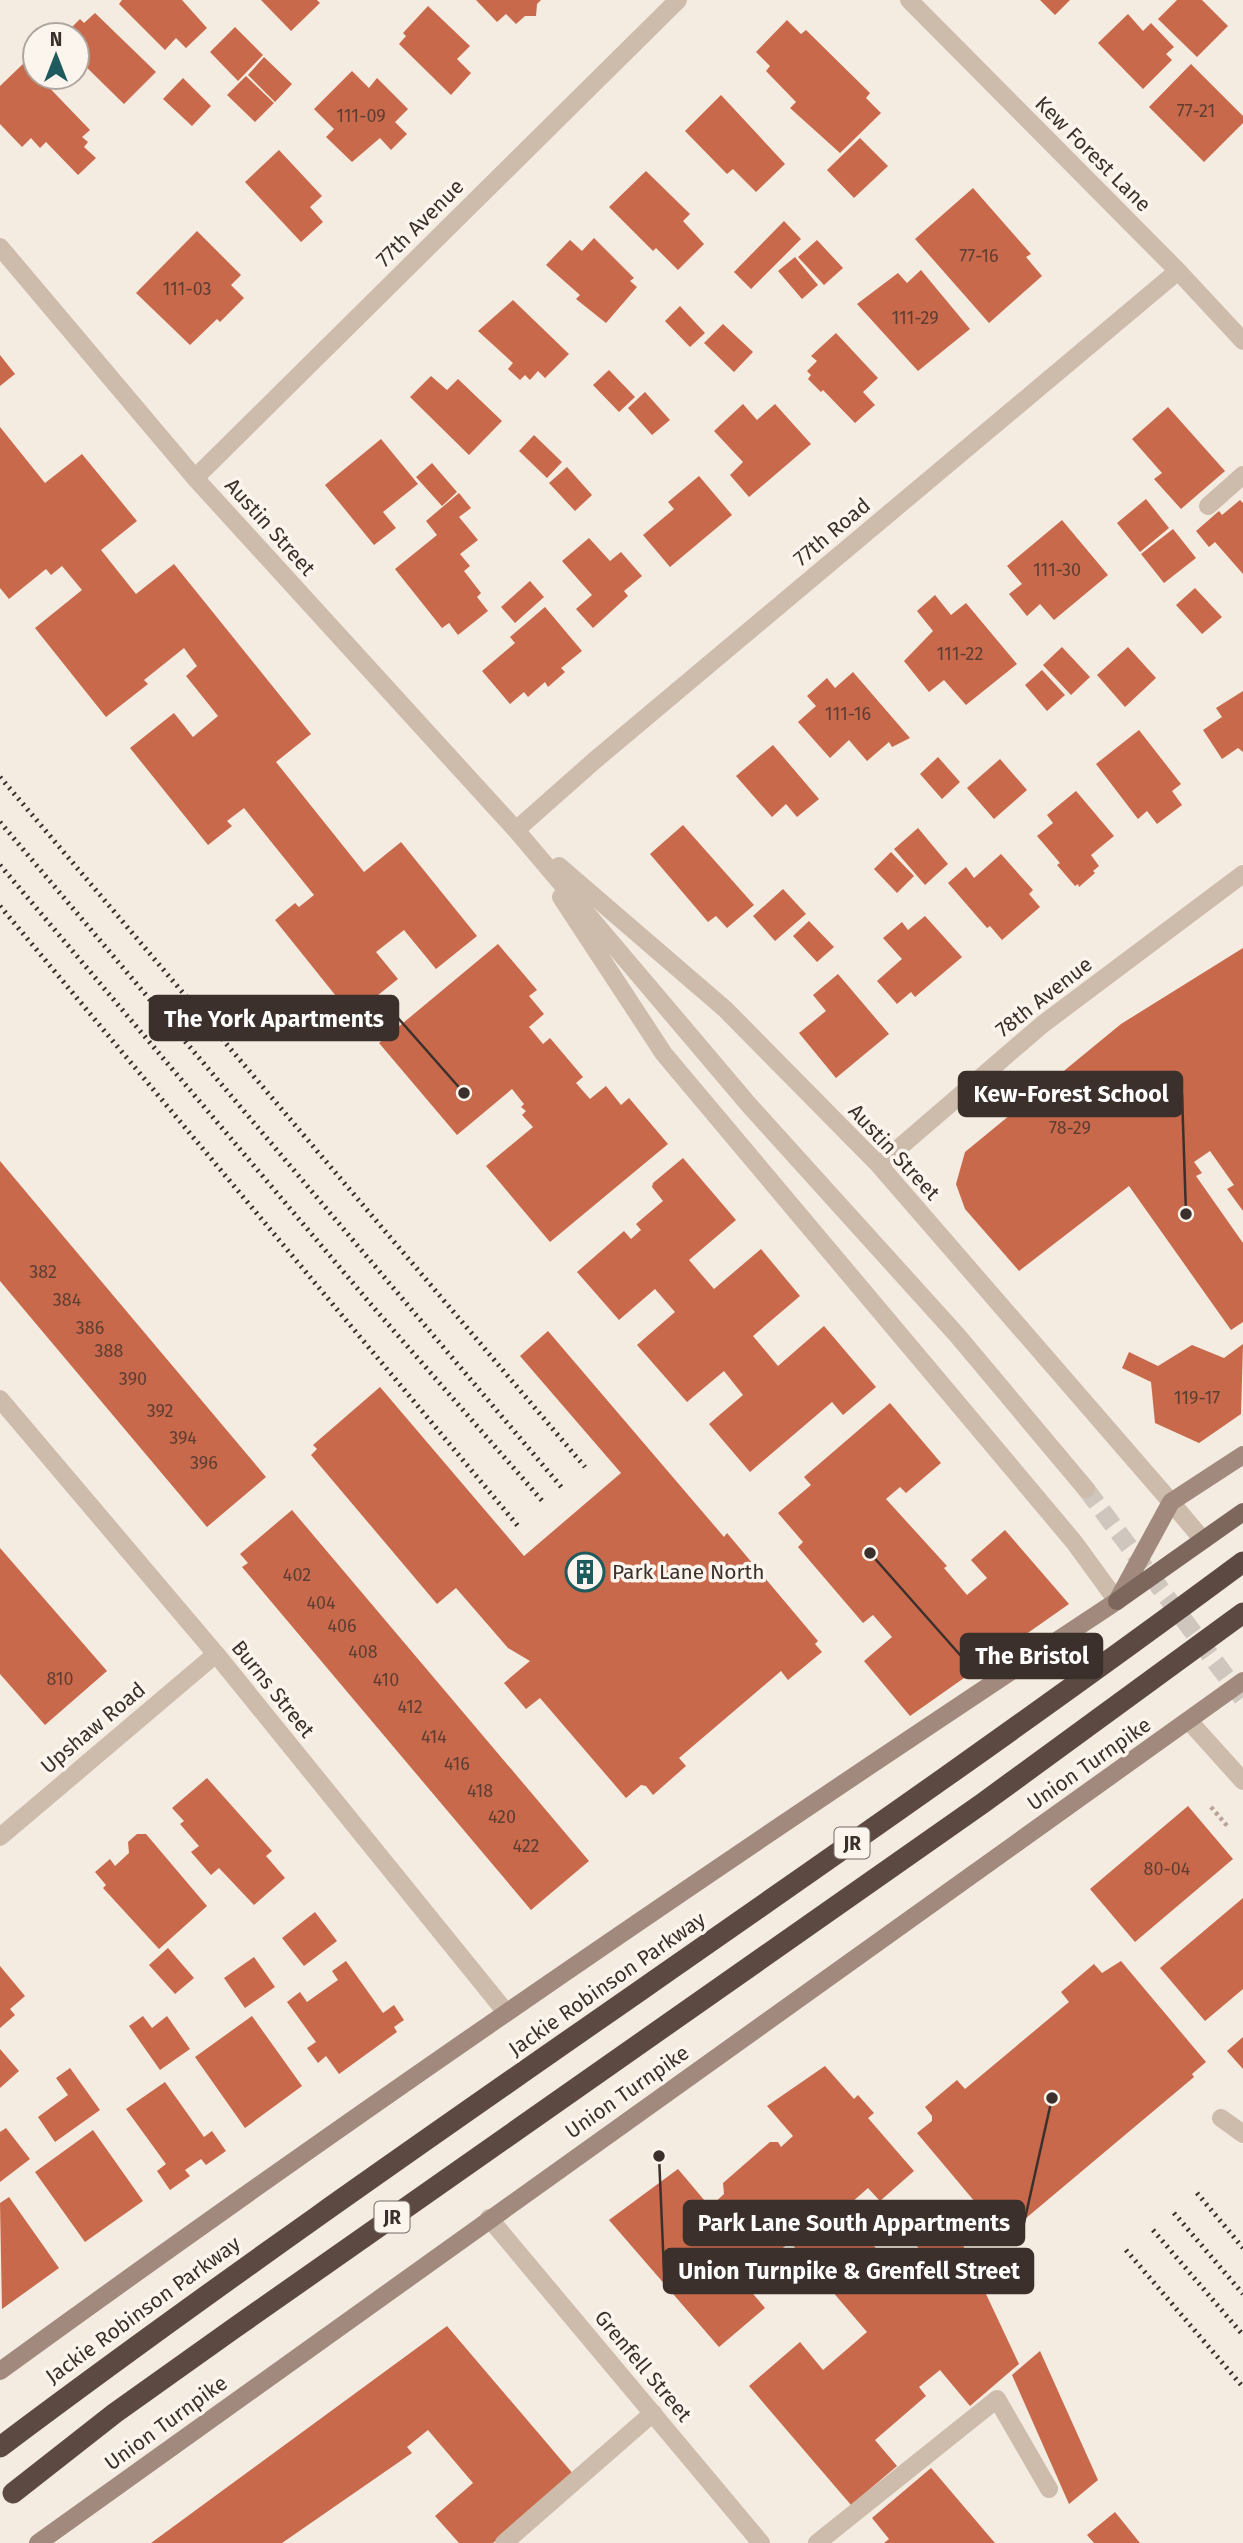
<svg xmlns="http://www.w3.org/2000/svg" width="1243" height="2543" font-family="'Fira Sans',sans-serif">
<rect width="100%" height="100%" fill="#f4ebe1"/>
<!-- building -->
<path fill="#c8694b" d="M122,0H182L207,28L186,48L176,38L165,50L119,4Z
M261,0H317L320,3L291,31Z
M476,0H541L537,4L536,16H525L516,24L506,14L497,22Z
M1040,0H1070L1055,15Z
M1177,0H1202L1228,26L1197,57L1158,19Z
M428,6L470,46L457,59L471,73L451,95L399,44L406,36L403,33Z
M95,13L156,72L124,104L77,58V35H64L80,19L84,23Z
M1128,14L1143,31L1151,23L1174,47L1166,54L1172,60L1143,89L1098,43Z
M787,20L801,34L806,30L870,93L866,98L881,113L840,153L790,108L796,102L766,71L770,66L756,52Z
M235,27L263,55L238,81L210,52Z
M264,57L292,84L275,102L248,75Z
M25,62L35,77H39L90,130L82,137L88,142L84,147L96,158L78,175L46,142L40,148L31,138L22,147L0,124V86Z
M1191,64L1243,116V123L1204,162L1149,107Z
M352,71L369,88L377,78L408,109L395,122L407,134L391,150L380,138L352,162L326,137L334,129L314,109Z
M246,76L274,103L255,122L227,95Z
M183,78L211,106L192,126L163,99Z
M721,95L785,164L756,192L733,169L727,174L685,131Z
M860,138L888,166L854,198L827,170Z
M279,150L322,196L310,207L323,222L301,242L245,182Z
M646,171L690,214L683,221L704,244L678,270L656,248L653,251L609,207Z
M973,188L1031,254L1026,257L1042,276L989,323L915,239Z
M784,221L801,239L751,289L734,272Z
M197,231L241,275L231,285L244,298L220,322L217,319L190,345L136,293Z
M594,238L634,278L630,281L637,287L606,323L576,299L580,295L546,265L570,240L582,251Z
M817,240L843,268L824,285L798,257Z
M795,257L818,285L802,299L778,271Z
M921,270L970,329L918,371L857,304L898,273L907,283Z
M513,300L569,354L545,378L538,371L530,380L525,375L520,380L508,369L513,363L478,331Z
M680,306L705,333L690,347L665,321Z
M723,324L753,352L734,372L704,343Z
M836,333L878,378L863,392L875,405L855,423L823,390L821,392L808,379L811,375L807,371L817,361L811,356Z
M0,355L15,374L0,386Z
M609,370L635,397L619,412L593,385Z
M431,376L447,390L458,379L502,421L469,455L410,397Z
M645,392L670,420L652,435L628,408Z
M743,404L757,420L775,404L811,444L749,497L730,475L743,462L714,431Z
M1168,407L1225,471L1181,509L1154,479L1162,473L1132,439Z
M0,427L45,483L82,454L137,521L101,550L136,594L174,564L311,734L276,762L364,872L401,842L477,936L436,969L404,930L376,952L398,979L352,1016L275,920L295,903L299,907L314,895L244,808L227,821L232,826L208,845L130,748L174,713L193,737L218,716L186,676L197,666L184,648L144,680L148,684L106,717L35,628L82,590L62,566L51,575L46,569L9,599L0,588Z
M534,435L562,462L547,478L519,451Z
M381,439L418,484L383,512L396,528L374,545L325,485Z
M432,463L457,492L442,506L416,477Z
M567,467L592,495L575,511L549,483Z
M699,476L732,515L670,567L643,535L674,509L668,502Z
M459,493L471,508L459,517L478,540L460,554L470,566L464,571L481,593L477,597L488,611L458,635L449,623L442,628L395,569L437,535L426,521Z
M1146,499L1169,528L1140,552L1117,523Z
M1240,500L1243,503V574L1215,542L1209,547L1196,531L1219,511L1222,515Z
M1062,520L1108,575L1054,620L1040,604L1027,616L1009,594L1022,584L1007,566Z
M1173,529L1196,558L1164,583L1141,554Z
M589,538L610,561L621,552L642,576L624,591L628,596L593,628L576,609L592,595L562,561Z
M530,581L544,597L515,623L501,607Z
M1195,588L1222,617L1202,634L1176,605Z
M935,595L951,615L966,603L1017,664L966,705L944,680L929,692L904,661L933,631L917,611Z
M545,607L582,651L561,668L565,672L548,687L545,682L528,697L524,692L510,704L482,671L515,643L510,637Z
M1062,647L1090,677L1071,695L1043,665Z
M1128,647L1156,678L1125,707L1097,675Z
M1042,670L1065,695L1047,711L1025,685Z
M853,672L910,738L892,747L889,742L867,761L849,740L830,758L798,722L816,706L807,696L827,678L835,688Z
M1243,691V752L1238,748L1222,759L1203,730L1222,717L1216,708Z
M1139,730L1181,784L1172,791L1182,805L1157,824L1147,811L1138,819L1096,764Z
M773,745L819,799L797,817L786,804L772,817L736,776Z
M938,757L960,782L942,799L920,774Z
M1000,759L1027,790L994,819L967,788Z
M1076,791L1114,836L1091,855L1099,866L1093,871L1095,873L1079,887L1078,884L1075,886L1057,865L1060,863L1037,836L1053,823L1047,815Z
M683,825L754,905L727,928L716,916L708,922L650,854Z
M918,828L948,864L925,885L894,849Z
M891,852L914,876L897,893L874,869Z
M1001,854L1033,890L1029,894L1040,907L1002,940L990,926L987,928L948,883L966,867L974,878Z
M783,889L806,914L775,941L753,916Z
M925,916L962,957L915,997L911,992L897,1004L877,981L902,959L883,938L902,922L908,930Z
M809,921L834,947L817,962L793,936Z
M498,944L537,990L529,996L544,1014L529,1027L543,1044L550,1038L583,1077L576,1083L590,1099L606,1086L621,1105L629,1098L668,1144L550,1242L486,1166L533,1127L522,1115L526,1111L521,1107L524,1104L512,1089L457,1135L379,1043Z
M1243,948V1211L1227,1189L1234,1185L1210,1151L1194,1162L1202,1173L1196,1176L1243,1243V1322L1231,1330L1129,1186L1019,1271L965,1209L956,1184L965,1152L1121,1024Z
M838,974L889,1034L836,1078L799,1033L826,1011L813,995Z
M683,1158L736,1220L689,1260L714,1289L761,1249L800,1296L753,1336L778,1366L824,1326L876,1387L843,1415L832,1402L750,1472L709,1424L743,1395L724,1371L687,1402L637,1345L675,1312L655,1289L619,1320L577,1272L624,1231L631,1239L641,1230L636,1224L663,1201L652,1187L653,1183Z
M0,1161L266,1477L207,1527L0,1281Z
M548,1331L724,1537L727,1533L818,1641L815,1644L822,1652L788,1680L781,1671L679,1758L686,1766L653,1795L646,1786L641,1785L626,1798L540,1698L526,1709L504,1683L530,1661L508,1648L456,1588L437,1604L311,1455L317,1449L313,1445L380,1387L524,1556L621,1473L520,1356Z
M1243,1344L1241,1414L1199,1443L1155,1423L1151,1382L1122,1368L1129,1352L1158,1366L1192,1345L1224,1358Z
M890,1403L941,1463L906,1493L900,1487L886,1499L947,1566L944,1568L967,1595L987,1578L971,1560L1005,1530L1069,1604L910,1716L864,1661L892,1637L873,1615L863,1623L798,1547L803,1542L778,1513L811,1485L804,1477Z
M292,1510L589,1861L531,1910L242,1567L248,1563L240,1554Z
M0,1548L107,1671L45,1725L0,1674Z
M207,1778L272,1851L266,1856L285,1878L254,1905L219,1868L211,1875L191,1852L199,1846L180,1824L184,1821L172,1808Z
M1188,1806L1233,1859L1135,1942L1090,1889Z
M137,1834H146L207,1906L159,1949L103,1888L106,1885L95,1872L110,1859L115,1866L129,1853L128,1842Z
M1243,1898V1989L1205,2021L1160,1968Z
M315,1912L337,1941L304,1966L282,1938Z
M168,1948L194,1978L175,1994L149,1965Z
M254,1957L275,1987L245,2008L224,1978Z
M346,1961L383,2013L394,2005L404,2020L394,2027L397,2032L339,2074L326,2056L318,2063L307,2048L316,2042L287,2002L300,1992L307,2002L338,1980L332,1971Z
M1121,1961L1206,2062L1192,2074L1194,2077L1019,2224L1017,2221L1002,2234L917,2133L932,2121V2116L925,2107L957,2080L965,2089L1069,2002L1061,1992L1094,1964L1102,1973Z
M0,1966L25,1996L10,2009L15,2015L0,2028Z
M143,2016L152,2028L167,2016L190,2049L160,2070L129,2026Z
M252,2016L302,2086L245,2128L195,2057Z
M1243,2037V2069L1227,2051Z
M0,2049L19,2071L0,2088Z
M825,2066L854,2099L858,2095L874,2113L868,2118L914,2171L880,2201L868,2188L843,2210L911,2289L936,2268L915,2244L943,2221L961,2241L1019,2364L970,2406L940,2370L919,2387L926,2396L875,2440L897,2466L851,2505L749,2386L800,2342L823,2370L867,2332L790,2242L743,2282L765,2308L719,2347L609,2220L678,2169L710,2207L724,2194L723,2183L770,2142H778L781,2147L793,2136L767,2106Z
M70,2068L100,2110L55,2142L38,2117L68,2095L56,2078Z
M165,2082L204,2137L212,2131L226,2151L206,2165L201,2159L185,2170L190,2176L170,2190L157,2171L166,2164L126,2109Z
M6,2128L30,2159L0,2182V2132Z
M93,2130L143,2201L85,2242L35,2172Z
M9,2197L59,2268L2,2309L0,2203Z
M447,2326L574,2475L493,2543H459L435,2516L473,2483L428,2430L407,2447L412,2453L282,2543H151Z
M1040,2351L1098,2480L1069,2504L1012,2375Z
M931,2468L983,2529L995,2543H884L889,2539L872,2518Z
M1115,2512L1140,2543H1094L1087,2535Z"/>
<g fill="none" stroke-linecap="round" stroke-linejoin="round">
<!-- street-tunnel -->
<path stroke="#cfc6bd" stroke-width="18" stroke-dasharray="18 9" stroke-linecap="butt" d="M1086,1489L1243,1699"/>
<!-- path -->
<path stroke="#b9a596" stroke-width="4.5" stroke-dasharray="3.5 3.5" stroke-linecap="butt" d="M1211,1807L1229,1828"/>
<!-- lane -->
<path stroke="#cdbbac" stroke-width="18" d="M1208,506L1243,475
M1171,1502L1203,1540
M1221,2118L1243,2134
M504,2543L653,2413
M817,2543L997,2399L1049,2489"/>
<!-- street -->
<path stroke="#cdbbac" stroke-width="18" d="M909,0L1178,271L1243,341
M0,247L195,478L516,830L749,1105L957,1335L1086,1489
M195,478L678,0
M516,830L594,761L1178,271
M559,866L725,1009L879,1165L1171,1502
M561,897L664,1054L1074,1542L1117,1601
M879,1165L1043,1024L1243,874
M0,1399L216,1654L505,2011
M1189,1721L1243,1781
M0,1837L216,1654
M489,2218L761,2543"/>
<!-- secondary -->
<path stroke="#a18a7d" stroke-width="18" d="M0,2371C366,2105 740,1850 1117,1601L1171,1502L1243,1455
M38,2543L1243,1681"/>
<!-- primary -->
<path stroke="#7d675c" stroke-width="18" d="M1117,1601L1243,1512"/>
<!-- highway -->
<path stroke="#5c4a42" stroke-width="21" d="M0,2447C407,2142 835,1865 1243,1562
M13,2493L115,2413L233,2329L983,1803L1243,1613"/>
<!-- rail -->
<path stroke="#3b302b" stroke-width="5" stroke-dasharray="2 5" stroke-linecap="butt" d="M0,777L585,1467
M0,822L563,1489
M0,865L374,1308L545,1504
M0,906L518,1526
M1197,2193L1243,2248
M1174,2213L1243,2294
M1153,2230L1243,2335
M1126,2250L1243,2387"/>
</g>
<!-- icons -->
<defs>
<symbol id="building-ring" viewBox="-11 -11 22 22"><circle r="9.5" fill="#fbf5ee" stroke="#1f5a5e" stroke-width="1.5"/><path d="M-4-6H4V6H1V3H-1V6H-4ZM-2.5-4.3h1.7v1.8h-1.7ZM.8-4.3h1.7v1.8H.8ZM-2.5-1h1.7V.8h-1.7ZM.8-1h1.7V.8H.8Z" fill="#1f5a5e"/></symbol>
</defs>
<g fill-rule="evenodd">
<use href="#building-ring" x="563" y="1550" width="44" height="44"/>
</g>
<g text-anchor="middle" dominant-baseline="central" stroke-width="7" stroke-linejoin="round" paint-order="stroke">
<!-- number labels -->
<g font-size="18" fill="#5e3e33">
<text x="1196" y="111">77-21</text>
<text x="361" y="116">111-09</text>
<text x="979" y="256">77-16</text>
<text x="187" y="289">111-03</text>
<text x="915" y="318">111-29</text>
<text x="1057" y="570">111-30</text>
<text x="960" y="654">111-22</text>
<text x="848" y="714">111-16</text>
<text x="1070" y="1128">78-29</text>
<text x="43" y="1272">382</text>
<text x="67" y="1300">384</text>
<text x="90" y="1328">386</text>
<text x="109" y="1351">388</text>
<text x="133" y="1379">390</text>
<text x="1197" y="1398">119-17</text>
<text x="160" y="1411">392</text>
<text x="183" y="1438">394</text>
<text x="204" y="1463">396</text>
<text x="297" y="1575">402</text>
<text x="321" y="1603">404</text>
<text x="342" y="1626">406</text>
<text x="363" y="1652">408</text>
<text x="60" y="1679">810</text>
<text x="386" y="1680">410</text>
<text x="410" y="1707">412</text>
<text x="434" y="1737">414</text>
<text x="457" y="1764">416</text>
<text x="480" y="1791">418</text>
<text x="502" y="1817">420</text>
<text x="526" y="1846">422</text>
<text x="1167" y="1869">80-04</text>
</g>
<!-- shield labels -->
<g fill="#fbf5ee" stroke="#756b66" stroke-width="2">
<rect x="834.5" y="1827.5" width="35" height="31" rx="5"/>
<rect x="374.5" y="2201.5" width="35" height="31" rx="5"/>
</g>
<g font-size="19" font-weight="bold" fill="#3b302b">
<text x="852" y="1843">JR</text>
<text x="392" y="2217">JR</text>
</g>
<!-- street labels -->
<g font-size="21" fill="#3b302b" stroke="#fbf5ee">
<text transform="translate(1093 154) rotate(45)">Kew Forest Lane</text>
<text transform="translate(420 223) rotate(-45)">77th Avenue</text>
<text transform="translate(270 527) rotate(48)">Austin Street</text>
<text transform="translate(832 532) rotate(-40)">77th Road</text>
<text transform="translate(1044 997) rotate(-38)">78th Avenue</text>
<text transform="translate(894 1152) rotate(47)">Austin Street</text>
<text transform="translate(273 1689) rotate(51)">Burns Street</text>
<text transform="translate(93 1728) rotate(-40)">Upshaw Road</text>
<text transform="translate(1089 1764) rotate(-35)">Union Turnpike</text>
<text transform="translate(607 1984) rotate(-35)">Jackie Robinson Parkway</text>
<text transform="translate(627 2092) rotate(-35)">Union Turnpike</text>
<text transform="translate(143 2310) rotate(-36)">Jackie Robinson Parkway</text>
<text transform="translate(643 2366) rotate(50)">Grenfell Street</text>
<text transform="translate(166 2423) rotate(-36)">Union Turnpike</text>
</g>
<!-- poi labels -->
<g font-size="21" fill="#3b302b" stroke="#fbf5ee" text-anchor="start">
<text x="612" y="1572">Park Lane North</text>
</g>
</g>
<!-- callouts -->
<path fill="none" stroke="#3b302b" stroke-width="2.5" d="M464 1093L398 1018M1186 1214L1182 1094M870 1553L961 1656M1052 2098L1024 2223M659 2156L664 2271"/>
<g fill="#3b302b" stroke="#fbf5ee" stroke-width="2.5">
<circle cx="464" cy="1093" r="7"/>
<circle cx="1186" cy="1214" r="7"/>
<circle cx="870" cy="1553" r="7"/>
<circle cx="1052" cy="2098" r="7"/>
<circle cx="659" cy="2156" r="7"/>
</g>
<g fill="#3b302b" stroke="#3b302b" stroke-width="2.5">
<rect x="150" y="996" width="248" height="44" rx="7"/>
<rect x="959" y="1072" width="223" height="44" rx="7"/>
<rect x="961" y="1634" width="141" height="44" rx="7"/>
<rect x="684" y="2201" width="340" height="44" rx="7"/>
<rect x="664" y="2249" width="369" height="44" rx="7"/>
</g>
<g font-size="23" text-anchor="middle" font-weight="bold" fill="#fff">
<text x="274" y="1027">The York Apartments</text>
<text x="1071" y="1102">Kew-Forest School</text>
<text x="1032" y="1664">The Bristol</text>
<text x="854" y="2231">Park Lane South Appartments</text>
<text x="849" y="2279">Union Turnpike &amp; Grenfell Street</text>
</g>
<!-- north arrow -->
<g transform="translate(56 56)"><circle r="33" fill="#fbf5ee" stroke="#aea6a0" stroke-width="2"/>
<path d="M0-5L12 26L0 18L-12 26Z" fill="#1f5a5e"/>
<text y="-10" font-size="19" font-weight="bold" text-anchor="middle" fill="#3b302b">N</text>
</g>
</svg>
